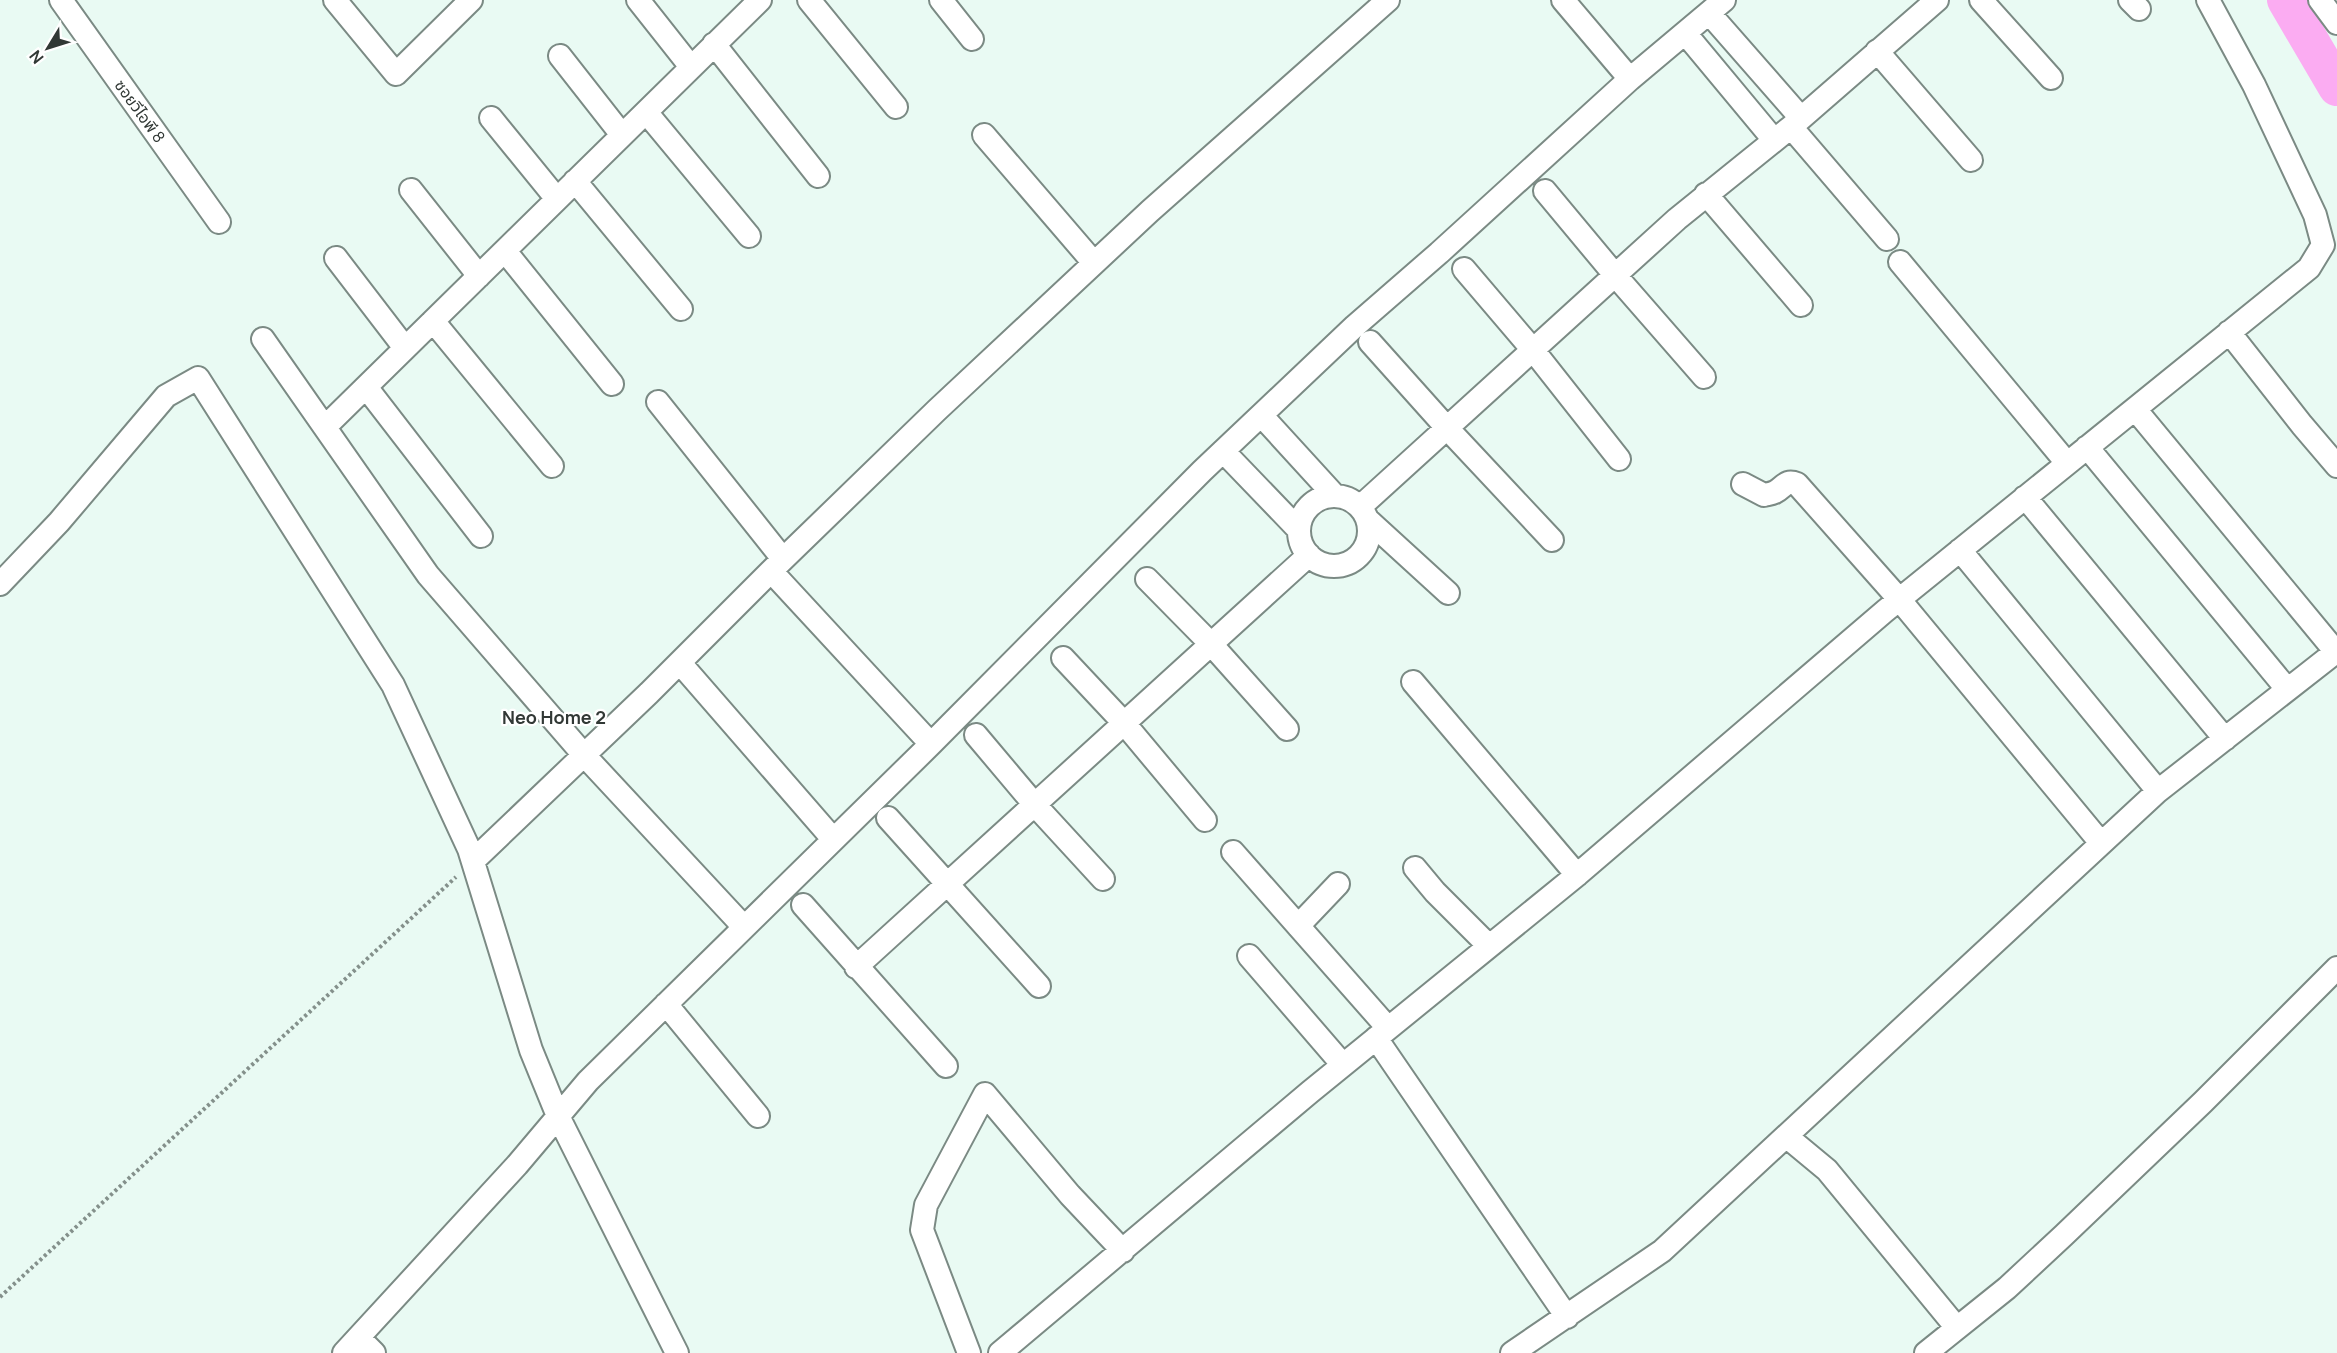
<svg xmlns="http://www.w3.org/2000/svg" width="2337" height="1353" font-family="Manrope,'Noto Sans Thai',sans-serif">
<rect width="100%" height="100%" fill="#e9faf3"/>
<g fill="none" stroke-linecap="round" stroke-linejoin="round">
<!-- river -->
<path stroke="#fbacf2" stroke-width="38" d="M2286,0L2337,87"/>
<defs>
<path id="minor" d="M61,0L219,222
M335,0L396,74L471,0
M638,0L691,67
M809,0L896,107
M941,0L972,39
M1563,0L1630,79
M1981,0L2051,78
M2130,0L2139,9
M2320,0L2337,23
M1709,13L1801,118
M1685,33L1774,140
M714,44L818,176
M1877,51L1971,160
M560,56L622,135
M646,112L749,236
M491,118L557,199
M1791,127L1887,239
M984,135L1094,263
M575,181L681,309
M411,190L479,276
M1545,191L1615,275L1704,377
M1706,194L1801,305
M505,251L612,384
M336,258L405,348
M1900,262L2067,463
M1464,269L1533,350L1619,459
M433,321L552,466
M2229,332L2302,425L2337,466
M263,339L428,575L584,755L744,927
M1370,342L1447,428L1552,540
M366,387L481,536
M658,402L783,559
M2135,409L2336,652
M1261,415L1335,496
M325,427L760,0
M2087,447L2287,689
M1223,451L1299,530
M1743,484L1764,495C1768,494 1771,494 1775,492C1784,488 1785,479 1797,484L1899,599L2101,843
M1299 531a35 35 0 1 1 70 0a35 35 0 1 1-70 0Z
M2025,497L2225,739
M1360,507L1677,219L1791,127L1937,0
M1367,519L1448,593
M1960,550L2158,791
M771,571L931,744
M1147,579L1211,644L1287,729
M0,584L59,522L166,396L198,378L393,685L469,849L531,1050L558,1116L677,1353
M1063,658L1124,723L1205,820
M680,663L833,839
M1413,682L1577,875
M976,735L1035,805L1103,879
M888,818L1039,986
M1233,852L1388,1028
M473,861L649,693L771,571L937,410L1150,211L1388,0
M1415,868L1435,892L1489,946
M803,905L946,1066
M1298,926L1338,884
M1249,956L1343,1065
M856,967L1309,555
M666,1004L758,1116
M1376,1038L1567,1317
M1786,1136L1827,1170L1957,1328
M359,1338L374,1353
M344,1353L517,1165L588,1081L931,744L1202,471L1355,326L1439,253L1630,79L1724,0
M969,1353L922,1230L926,1205L985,1094L1070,1195L1123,1251
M1000,1353L1310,1092L1577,875L1885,611L2309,268L2323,245L2315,215L2254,85L2208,0
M1512,1353L1662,1251L2158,791L2337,651
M1926,1353L2007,1288L2064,1235L2203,1102L2337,968"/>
</defs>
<!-- minor casing -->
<use href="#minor" stroke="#7b8a84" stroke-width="26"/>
<!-- path -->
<path stroke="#84908b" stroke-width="4" stroke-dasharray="3 3" stroke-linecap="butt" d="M0,1297L456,877"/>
<!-- minor -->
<use href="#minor" stroke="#fff" stroke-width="22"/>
</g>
<g text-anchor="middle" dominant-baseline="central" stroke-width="4.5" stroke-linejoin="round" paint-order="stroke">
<!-- street labels -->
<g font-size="16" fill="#313835" stroke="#fff">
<text transform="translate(140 111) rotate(54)">ซอยวีไอพี 8</text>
</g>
<!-- neighbourhood labels -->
<g font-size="18" font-weight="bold" fill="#313835" stroke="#fff">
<text x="554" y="717">Neo Home 2</text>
</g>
</g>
<!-- north arrow -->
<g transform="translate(48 48) rotate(232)" stroke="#ffffff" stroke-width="4.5" paint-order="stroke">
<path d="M0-4.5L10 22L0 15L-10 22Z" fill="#313835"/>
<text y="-9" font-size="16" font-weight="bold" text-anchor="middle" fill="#313835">N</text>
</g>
</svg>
